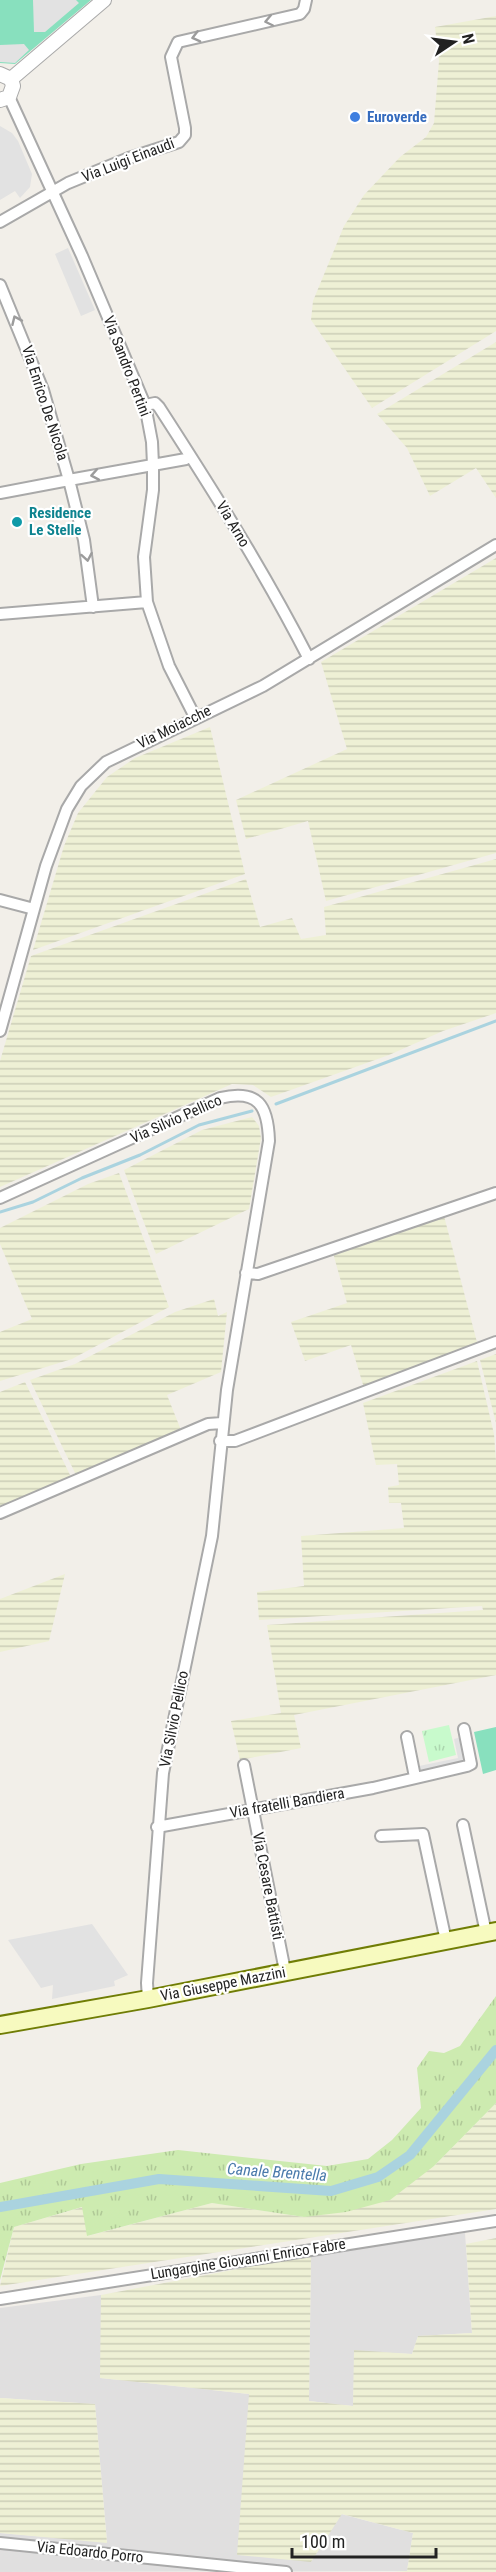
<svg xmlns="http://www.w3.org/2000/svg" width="496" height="2572" font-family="'Roboto Condensed',sans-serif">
<defs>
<pattern id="farmland-rules" width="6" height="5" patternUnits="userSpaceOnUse" patternTransform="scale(1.5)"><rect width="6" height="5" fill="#eef0d5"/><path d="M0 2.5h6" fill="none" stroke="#ccceb7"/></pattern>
<pattern id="grass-tufts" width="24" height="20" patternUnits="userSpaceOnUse" patternTransform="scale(1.5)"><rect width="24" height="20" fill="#cdebb0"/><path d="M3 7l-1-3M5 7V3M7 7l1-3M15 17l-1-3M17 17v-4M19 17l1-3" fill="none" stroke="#b0c997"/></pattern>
<pattern id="park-tufts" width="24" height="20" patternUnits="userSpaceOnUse" patternTransform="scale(1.5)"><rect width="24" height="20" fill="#c8facc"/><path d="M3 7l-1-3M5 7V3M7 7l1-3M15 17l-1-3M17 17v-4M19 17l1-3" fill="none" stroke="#acd6af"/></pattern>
</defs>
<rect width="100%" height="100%" fill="#f2efe9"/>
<!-- residential -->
<path fill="#e0dfdf" d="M465,2233L472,2333L418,2336L412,2354L355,2351L353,2406L309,2401L311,2255Z
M101,2295V2378L249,2394L311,2562L341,2514L413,2533L407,2571L0,2572V2533L107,2542L95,2404L0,2398V2308Z"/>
<!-- farmland -->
<path fill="url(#farmland-rules)" d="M496,16V331L372,408L311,320L313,301L344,226L364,195L400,157L426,137L434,123L439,61L435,27Z
M496,342V498L476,468L430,496L407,448L377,414Z
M496,558V853L326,901L308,821L246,839L236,800L347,749L321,662Z
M210,727L245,874L33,950L64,846L78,813L107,777L135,758Z
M496,859V1013L443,1031L389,1055L271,1097L253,1085L232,1084L0,1187V1061L31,956L246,879L260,927L292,918L301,939L326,935L324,907Z
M252,1117L259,1126L261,1138L249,1209L156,1254L124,1170L202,1130Z
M119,1173L169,1307L72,1359L0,1381V1332L32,1319L0,1244V1228L88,1184Z
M444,1216L478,1346L364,1388L351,1345L305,1361L291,1322L347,1303L333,1253Z
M214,1299L218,1316L227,1312L221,1372L167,1395L181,1430L76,1475L30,1380L75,1364L175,1312Z
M496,1354V1423L480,1360Z
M477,1361L494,1434L496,1461V1675L294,1715L301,1748L240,1760L231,1721L281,1713L267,1625L483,1610L482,1606L259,1620L257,1592L304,1586L301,1536L404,1528L401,1503H389L388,1487L399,1485L397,1464L376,1465L363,1403Z
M25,1382L71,1477L0,1507V1392Z
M65,1574L49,1641L0,1652V1599Z
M496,2103V2209L0,2286L14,2227L83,2207L88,2236L212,2203L304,2217L434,2166Z
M496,2238V2572H395L407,2571L413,2533L342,2514L311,2562L237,2555L249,2394L100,2378L101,2295L311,2255L309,2401L353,2406L354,2350L412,2354L418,2336L472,2333L466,2244Z
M0,2398L95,2404L107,2543L0,2533Z"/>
<!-- grass -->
<path fill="url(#grass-tufts)" d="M496,1996V2103L434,2166L390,2200L346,2212L304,2217L212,2203L87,2236L82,2207L14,2227L0,2280V2183L81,2164L178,2150L327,2166L368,2159L392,2140L421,2108L417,2068L429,2051L444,2053L460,2046Z"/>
<!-- park -->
<path fill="url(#park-tufts)" d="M449,1725L456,1755L429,1762L422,1731Z"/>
<!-- pitch -->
<path fill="#88e0be" d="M0,0H91L15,64L0,63Z
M496,1727V1770L483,1774L474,1732Z"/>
<!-- parking -->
<path fill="#e2e2e2" d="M33,0H76L79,3L45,32H34Z
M24,44L29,50L15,63L0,62V45Z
M0,126L12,133L18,141L32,174L30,187L20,198L15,191L0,200Z
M68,248L95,310L81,316L55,254Z
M461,1737L466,1763L421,1773L419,1766L458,1758L454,1739Z
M92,1924L128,1975L114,1981L115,1986L52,1999L53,1985L41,1988L8,1940Z"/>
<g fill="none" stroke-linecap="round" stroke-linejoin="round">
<!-- stream -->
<path stroke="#aad3df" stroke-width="3" d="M276,1104L496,1021
M0,1212L33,1202L82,1178L140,1155L199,1125L252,1111"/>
<!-- canal -->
<path stroke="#aad3df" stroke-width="10" d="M0,2207L159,2179L331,2191L378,2177L410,2155L496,2050"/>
<defs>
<path id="minor" d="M9,97L82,256L145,405L152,442L153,465V490L144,557L147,602L169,666L195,717
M0,222L68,183L129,158L179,142L185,135V128L171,57L178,42L300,14L304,9L306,0
M0,285L43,390L69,480L186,459
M145,405L155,403L159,407C212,489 264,571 309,659
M0,493L69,480L84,540L93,607
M0,614L147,602
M0,900L34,909
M0,1031L46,866L67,809L81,786L106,762L263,686L496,545
M0,1198L220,1098C258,1089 268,1105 269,1141L227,1390L212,1536L163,1773L147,1983L148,1999
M246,1273L258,1274L496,1193
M220,1441H235L496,1342
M0,1513L194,1430L208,1424L222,1423
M407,1737L415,1777
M244,1765L285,1971
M463,1825L486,1933
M157,1827L373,1788L467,1766L471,1764L464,1729
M381,1836L423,1834L446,1941
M0,2299L496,2221
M0,2543L286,2572"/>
<path id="tertiary" d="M0,74L11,79L13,86L9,97L0,100
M11,79L104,0"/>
<path id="secondary" d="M0,2025L148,1999L496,1931"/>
</defs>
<!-- minor casing -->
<use href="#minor" stroke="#a9a9a9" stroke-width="14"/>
<!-- tertiary casing -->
<use href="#tertiary" stroke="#a9a9a9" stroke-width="16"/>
<!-- secondary casing -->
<use href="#secondary" stroke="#707d05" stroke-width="20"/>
<!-- minor -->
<use href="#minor" stroke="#fff" stroke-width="10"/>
<!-- tertiary -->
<use href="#tertiary" stroke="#fff" stroke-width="14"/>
<!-- secondary -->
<use href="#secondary" stroke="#f7fabf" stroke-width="16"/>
</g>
<!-- one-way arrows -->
<defs><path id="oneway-chevron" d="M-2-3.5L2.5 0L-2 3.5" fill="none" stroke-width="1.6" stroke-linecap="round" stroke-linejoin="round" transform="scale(1.5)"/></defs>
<g stroke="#9c9c9c">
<use href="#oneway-chevron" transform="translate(269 21) rotate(168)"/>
<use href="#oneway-chevron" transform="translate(196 37) rotate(166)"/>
<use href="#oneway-chevron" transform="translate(16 320) rotate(-114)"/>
<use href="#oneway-chevron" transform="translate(95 475) rotate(170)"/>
<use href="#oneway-chevron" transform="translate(87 557) rotate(80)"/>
</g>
<!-- markers -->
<circle fill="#3f7fe0" stroke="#fff" stroke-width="2" cx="355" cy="117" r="6"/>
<circle fill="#0f9aa8" stroke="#fff" stroke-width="2" cx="17" cy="522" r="6"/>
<g text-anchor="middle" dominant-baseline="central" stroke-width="4.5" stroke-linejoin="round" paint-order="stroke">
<!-- shop labels -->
<g font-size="15" font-weight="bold" fill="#366cbe" stroke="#fff" text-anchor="start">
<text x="367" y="117">Euroverde</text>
</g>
<!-- street labels -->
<g font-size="15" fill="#222" stroke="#fff">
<text transform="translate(128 160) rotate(-21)">Via Luigi Einaudi</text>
<text transform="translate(127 366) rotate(69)">Via Sandro Pertini</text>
<text transform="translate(45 403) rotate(72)">Via Enrico De Nicola</text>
<text transform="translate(233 524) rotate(59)">Via Arno</text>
<text transform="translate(174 727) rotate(-26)">Via Moiacche</text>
<text transform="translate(176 1119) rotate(-24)">Via Silvio Pellico</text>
<text transform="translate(174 1719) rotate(-79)">Via Silvio Pellico</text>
<text transform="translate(287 1803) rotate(-10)">Via fratelli Bandiera</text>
<text transform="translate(268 1886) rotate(79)">Via Cesare Battisti</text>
<text transform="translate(223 1984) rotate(-11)">Via Giuseppe Mazzini</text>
<text transform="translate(248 2259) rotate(-9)">Lungargine Giovanni Enrico Fabre</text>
<text transform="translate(90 2552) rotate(6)">Via Edoardo Porro</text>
</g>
<!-- culture labels -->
<g font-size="15" font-weight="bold" fill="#0d838f" stroke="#fff" text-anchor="start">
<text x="29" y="513">Residence<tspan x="29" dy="17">Le Stelle</tspan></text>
</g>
<!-- water labels -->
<g font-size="16" font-style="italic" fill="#4a7aab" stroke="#fff">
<text transform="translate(277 2172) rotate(4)">Canale Brentella</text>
</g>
</g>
<!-- north arrow -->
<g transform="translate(454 42) rotate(77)" stroke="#ffffff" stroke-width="4.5" paint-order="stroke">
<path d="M0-4.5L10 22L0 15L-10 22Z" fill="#222222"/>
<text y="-9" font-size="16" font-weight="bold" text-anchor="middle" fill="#222222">N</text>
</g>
<!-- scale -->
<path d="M292 2548v9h144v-9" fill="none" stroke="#222222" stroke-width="3"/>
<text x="301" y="2548" font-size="18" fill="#222222" stroke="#ffffff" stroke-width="4.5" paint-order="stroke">100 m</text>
</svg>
